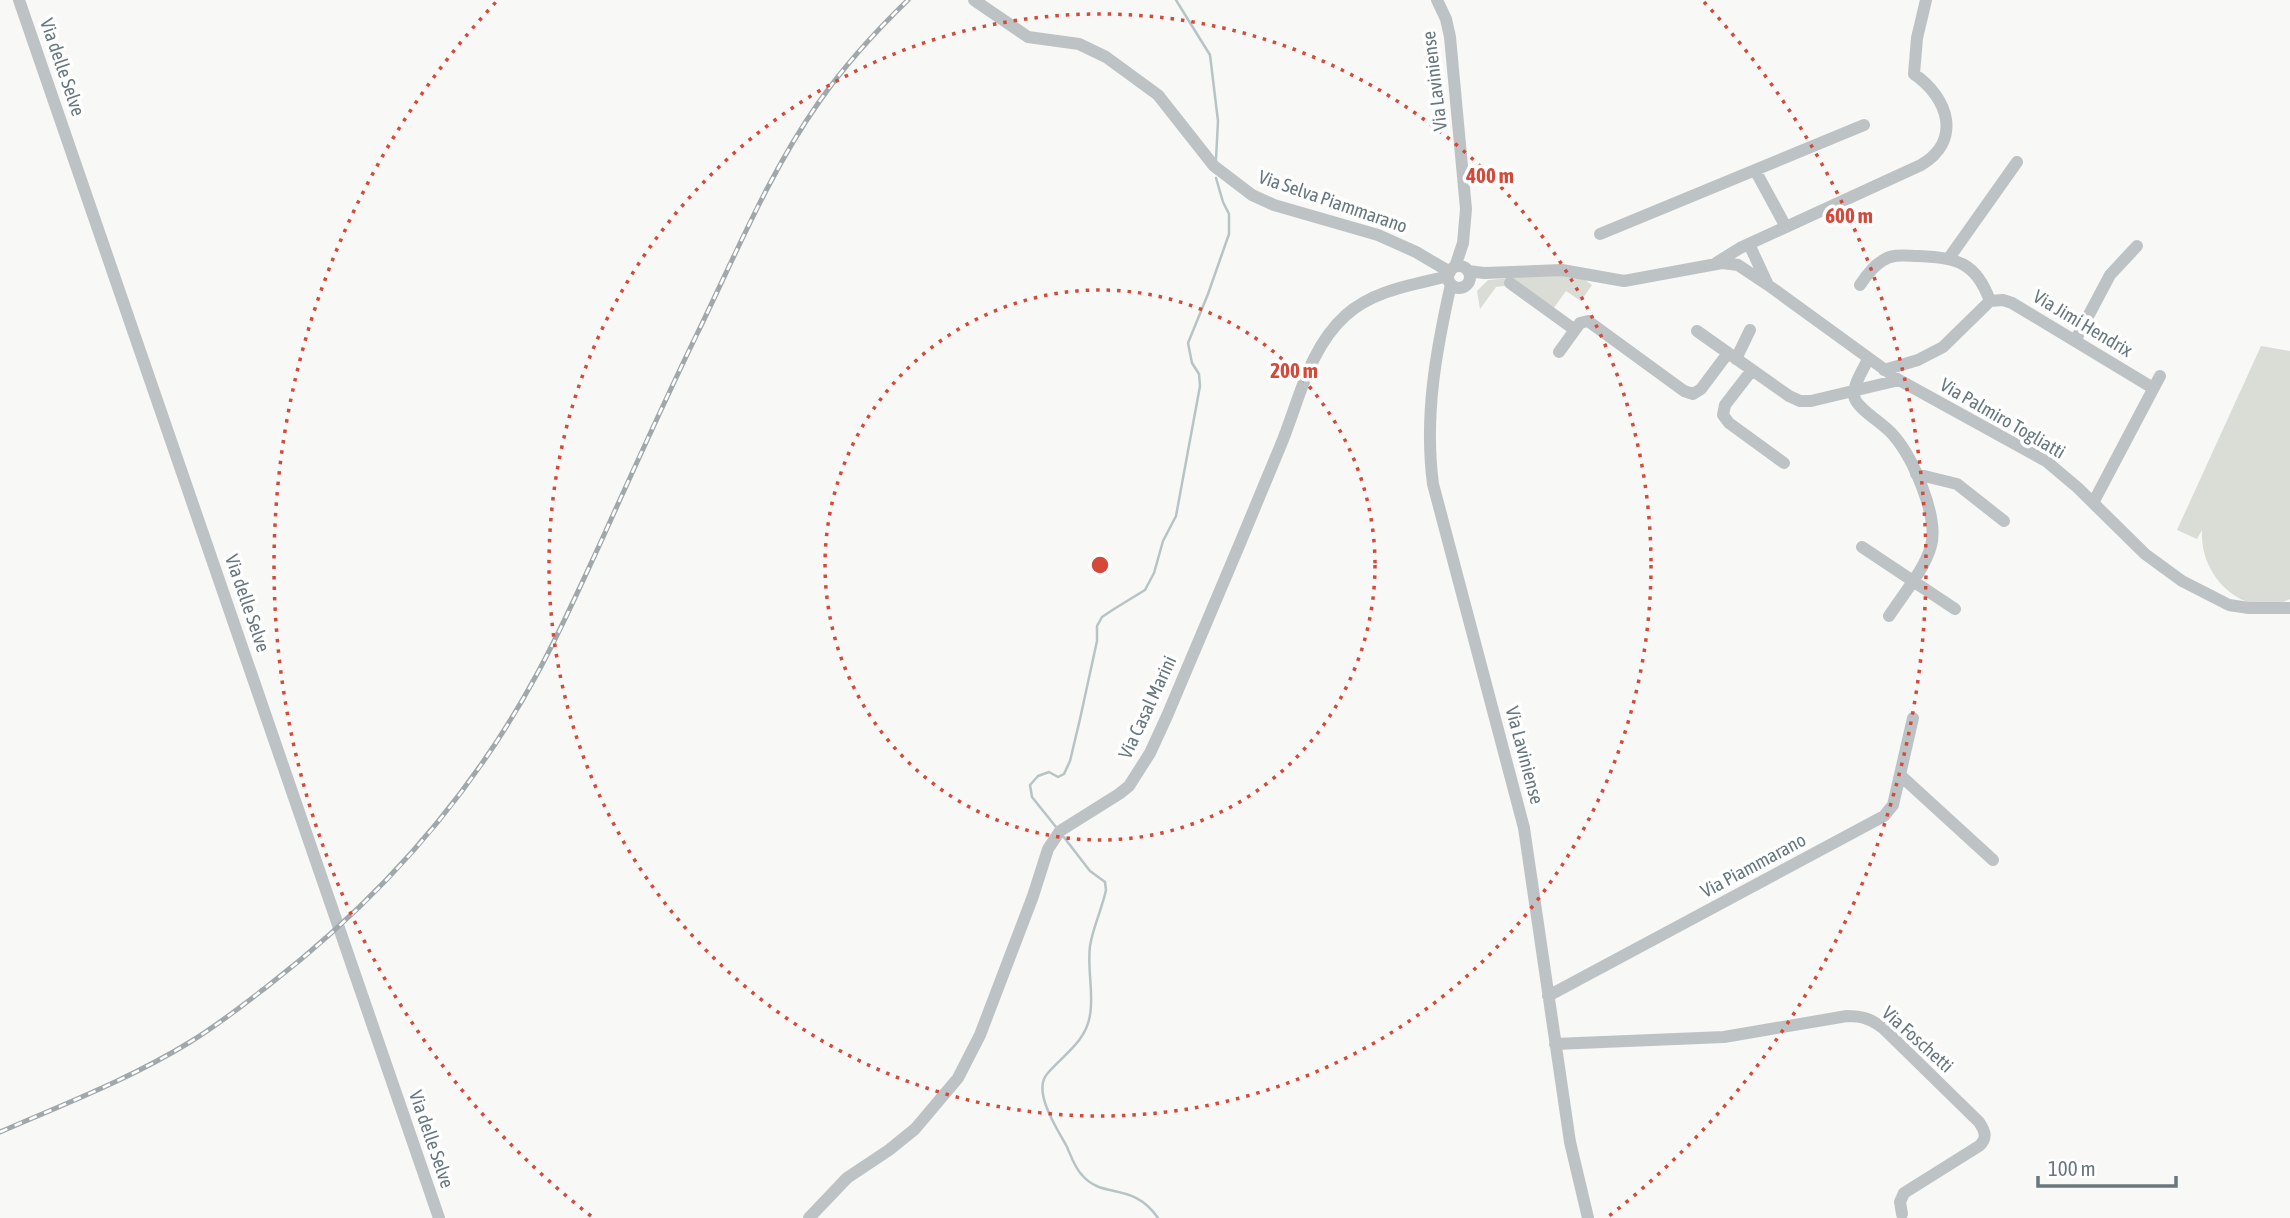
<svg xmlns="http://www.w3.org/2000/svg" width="2290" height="1218" font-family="'Asap Condensed',sans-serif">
<rect width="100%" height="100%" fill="#f8f8f6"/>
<!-- green -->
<path fill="#d9ddd5" d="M1556,274L1581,277L1592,285L1581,301L1566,291L1553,309L1518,284L1496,287L1480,309L1477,291L1488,280Z
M2261,346L2290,351V599C2243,621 2199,576 2202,530L2197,539L2177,530Z"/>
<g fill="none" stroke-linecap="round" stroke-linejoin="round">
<!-- stream -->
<path stroke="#b7c4c6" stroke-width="2.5" d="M1176,0L1210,55L1218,121L1216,159
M1056,827L1032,797L1030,785L1038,776L1049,772L1058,777L1064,774L1070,761L1080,719L1097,641V626L1102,617L1114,609L1145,590L1154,573L1163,541L1176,516L1200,386L1199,374L1192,363L1188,343L1208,294L1229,234V214L1223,202L1216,178
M1063,836L1090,871L1105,882L1106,890C1102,909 1093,927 1090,946C1087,969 1094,993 1090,1015C1086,1042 1063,1055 1047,1074C1032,1092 1058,1130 1067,1147C1071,1156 1075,1168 1082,1175C1103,1200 1133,1181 1158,1218"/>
<!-- minor -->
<path stroke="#bdc3c5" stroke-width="12" d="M19,0L439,1218
M974,0L1028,37L1079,44L1106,57L1158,95L1214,166L1252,195L1274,205L1378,235L1416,252L1450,272
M1437,0L1446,19L1450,37L1466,209L1463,243L1455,267
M1755,170L1786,227
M1600,234L1864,125
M1749,244L1768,285
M1949,258L2017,162
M1716,263L1740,248L1921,165C1962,141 1949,98 1914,74L1917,38L1926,0
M1448 277a11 11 0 1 1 22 0a11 11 0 1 1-22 0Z
M1468,271L1484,273L1562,270L1624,281L1722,263L1738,265L1768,285L1899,380L2046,461L2078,488L2145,554L2182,581L2229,605L2249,608H2290
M1510,283L1575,330
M1451,284C1436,351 1424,416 1433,484L1524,828L1570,1142L1588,1218
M1860,285C1866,276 1873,266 1882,261C1893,253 1906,256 1919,256C1957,258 1976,262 1990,301L1943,347L1918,360L1884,370
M1990,301L2003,300L2012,303L2153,388
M1697,331L1789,396L1800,401H1811L1899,380
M2075,341L2110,275L2137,246
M1559,352L1580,323L1588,321L1684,391L1693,394L1701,389L1728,353
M1736,359L1750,330
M1868,359C1864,369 1850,388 1855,399C1860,411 1885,424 1894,436C1913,458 1939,517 1931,546C1924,571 1903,594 1889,616
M1752,370L1725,405L1723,415L1729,423L1784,463
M1916,474L1957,484L2004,521
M2093,503L2160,376
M1862,547L1955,609
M1900,775L1993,860
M1548,996L1884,816L1893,805L1913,718
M1555,1044L1724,1037L1847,1016C1862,1016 1872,1019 1884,1029L1979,1122C1985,1131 1988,1138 1979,1146L1904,1193L1900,1202L1902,1214
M809,1218L847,1178L889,1150L915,1129L958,1078L980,1035L1033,896L1048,849L1060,831L1119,794L1129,786L1150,753L1167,716C1205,626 1243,537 1280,447C1299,402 1308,349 1346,315C1374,290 1413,285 1448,276"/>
<defs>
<path id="rail" d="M0,1132C64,1104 130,1079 190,1042C218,1025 243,1005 269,985C380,899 470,798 537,674C560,632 579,589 599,546C631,475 663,404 697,334C735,256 769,173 819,102C845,65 876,31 908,0"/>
</defs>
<!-- rail casing -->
<use href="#rail" stroke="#a0a8ab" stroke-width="5"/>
<!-- rail -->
<use href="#rail" stroke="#fff" stroke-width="2.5" stroke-dasharray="8" stroke-linecap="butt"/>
</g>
<!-- distance rings -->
<g fill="none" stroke="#d4493a" stroke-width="3.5" stroke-dasharray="3.5 7">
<circle cx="1100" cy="565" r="275"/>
<circle cx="1100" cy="565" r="551"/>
<path d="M591 1216A826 826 0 0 1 496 2M1704 2A826 826 0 0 1 1609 1216"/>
</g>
<g text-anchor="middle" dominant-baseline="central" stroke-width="7" stroke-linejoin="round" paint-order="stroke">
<!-- street labels -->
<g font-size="19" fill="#66777e" stroke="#fff">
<text transform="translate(63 67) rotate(71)">Via delle Selve</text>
<text transform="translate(1434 81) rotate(-97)">Via Laviniense</text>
<text transform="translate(1333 201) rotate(19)">Via Selva Piammarano</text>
<text transform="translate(2083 323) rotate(31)">Via Jimi Hendrix</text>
<text transform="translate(2003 418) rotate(30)">Via Palmiro Togliatti</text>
<text transform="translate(248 603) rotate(71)">Via delle Selve</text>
<text transform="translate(1147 707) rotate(-65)">Via Casal Marini</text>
<text transform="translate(1525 755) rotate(75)">Via Laviniense</text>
<text transform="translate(1753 865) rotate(-28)">Via Piammarano</text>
<text transform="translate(1918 1039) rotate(42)">Via Foschetti</text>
<text transform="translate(432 1139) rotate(71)">Via delle Selve</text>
</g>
</g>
<circle cx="1100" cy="565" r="10" fill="#d4493a" stroke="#fff" stroke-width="3.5"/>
<g font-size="21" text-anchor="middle" font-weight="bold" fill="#d4493a" stroke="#fff" stroke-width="7" stroke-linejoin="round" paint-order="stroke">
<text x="1490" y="183">400 m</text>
<text x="1849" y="223">600 m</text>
<text x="1294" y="378">200 m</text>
</g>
<!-- scale -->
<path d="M2038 1176v10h138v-10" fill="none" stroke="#66777e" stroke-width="3.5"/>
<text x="2048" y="1176" font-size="21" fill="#66777e" stroke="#ffffff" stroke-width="5" paint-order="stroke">100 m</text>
</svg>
